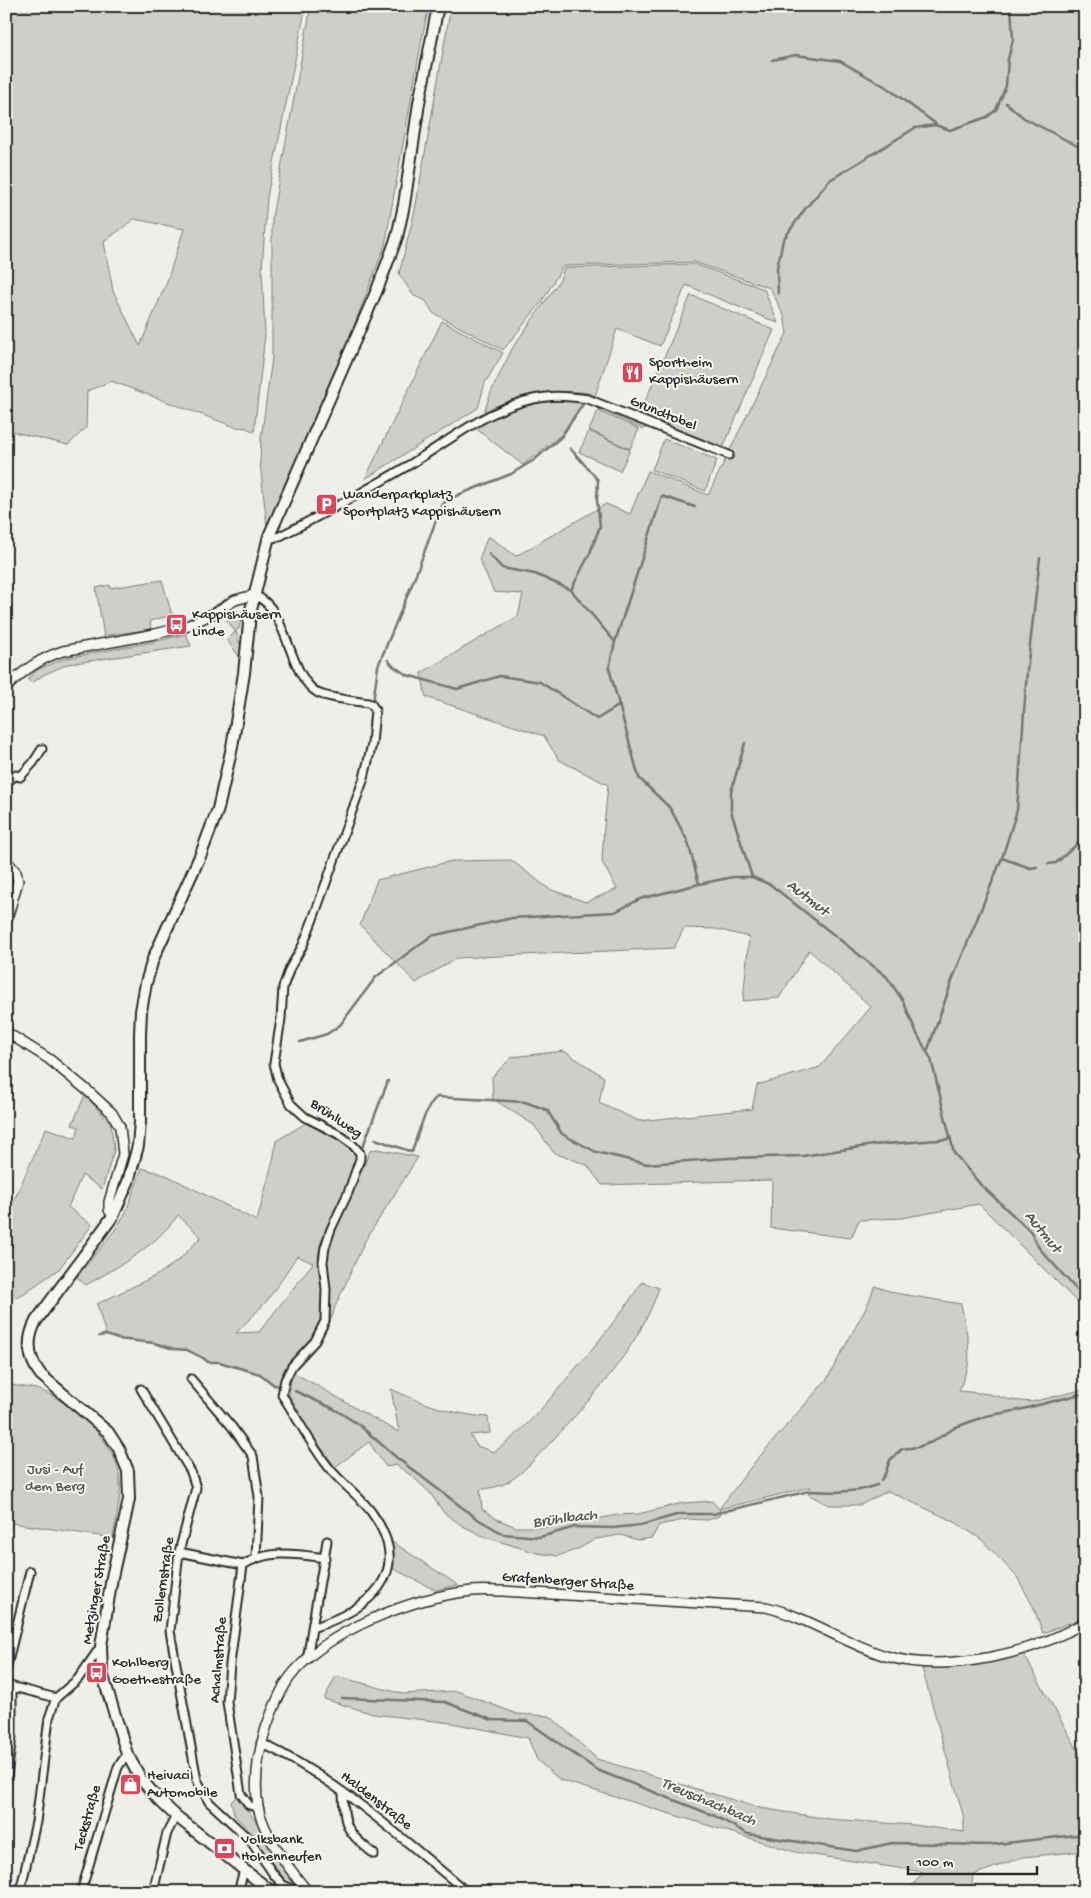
<svg xmlns="http://www.w3.org/2000/svg" width="1091" height="1898" font-family="'Gochi Hand',sans-serif">
<rect width="100%" height="100%" fill="#eeeeea"/>
<filter id="ink" filterUnits="userSpaceOnUse"><feTurbulence type="fractalNoise" baseFrequency=".02" numOctaves="2"/><feDisplacementMap in="SourceGraphic" scale="10" xChannelSelector="R" yChannelSelector="G"/><feConvolveMatrix kernelMatrix="1 2 1 2 8 2 1 2 1" color-interpolation-filters="sRGB"/></filter>
<g filter="url(#ink)">
<!-- green -->
<path fill="#cececa" stroke="#7c7c7a" fill-rule="evenodd" d="M6,6H306L267,197L262,269L265,335L254,432L247,428L235,427L111,381L87,391L86,428L68,445L6,430ZM134,219L184,229L166,284L140,346L113,291L104,242Z
M311,6H429L422,38L385,245L350,336L267,527L260,462L261,439L272,358V217Z
M451,6H1085V1310L979,1204L902,1218L859,1220L851,1238L771,1228L772,1180L602,1185L587,1165L554,1153L534,1125L493,1099L492,1077L512,1057L564,1051L604,1077L599,1103L639,1121L752,1109L757,1085L820,1067L871,1007L809,950L779,998L743,1001L749,937L716,929L684,928L674,948L456,958L416,983L360,925L377,880L452,861L511,860L549,889L586,902L617,889L602,862L604,826L608,785L559,760L544,736L426,697L421,673L518,616L523,594L494,592L479,559L488,536L516,556L606,504L630,514L648,471L708,495L787,333L784,316L770,288L694,262L563,266L541,303L503,350L433,313L426,301L414,296L399,274L415,210Z
M694,264L764,289L778,323L686,285L660,346L617,329L595,396C588,392 580,392 572,392C537,390 515,397 484,412L491,392L513,347L560,280L564,268Z
M691,295L774,330L723,448L640,413Z
M442,321L503,353L485,383L478,408L365,479Z
M570,400L583,402L561,435L523,465L475,428C506,409 533,401 570,400Z
M599,407L645,426L646,428L643,429L600,410Z
M598,411L639,429L630,449L589,430Z
M589,431L630,450L620,471L579,452Z
M664,439L717,460L705,491L652,470Z
M162,580L172,615L150,621L151,629L104,636L96,588L110,585V588Z
M236,610C244,614 240,622 239,629H237L236,634L238,635V639L242,648L241,659L227,640L235,632L223,613Z
M186,634L191,646L68,664L43,675L32,683L27,679L39,669L66,658L158,641Z
M85,1095L111,1124L114,1150L102,1189L82,1175L68,1207L92,1225L59,1269L23,1294L6,1301V1218L46,1128L76,1138L79,1127L72,1125Z
M306,1123L348,1145L358,1158L320,1247L318,1257L321,1266L323,1287L322,1320L313,1339L290,1364L280,1386L274,1385L260,1374L219,1362H208L203,1358L187,1350L174,1349L154,1343L118,1339L106,1335L97,1304L159,1274L180,1259L201,1237L178,1215C155,1247 120,1266 86,1285L77,1277L115,1230L126,1212L142,1168L168,1176L257,1221L274,1156L276,1141ZM297,1256L313,1263L259,1332L236,1333L267,1301Z
M377,1149L418,1157L365,1241L335,1307L332,1317L326,1328L329,1295L326,1264L329,1245L370,1151Z
M642,1282L659,1288C641,1345 589,1402 549,1444C536,1457 523,1474 506,1483C499,1487 488,1488 480,1490L482,1509L497,1519L516,1527H546L565,1523L584,1522L616,1515L638,1514L683,1503L712,1501L719,1509L754,1463L827,1379L866,1308L875,1286L895,1293L961,1304L968,1340L969,1363L959,1391L989,1394L1011,1400L1032,1402L1085,1389V1615L1075,1621L1043,1633L1033,1606L1017,1577L982,1540L955,1522L888,1491L860,1505H828L808,1494L811,1487L720,1509L719,1516L708,1520L688,1519L659,1525L652,1538L638,1540L620,1535L596,1539L578,1549L558,1556L537,1553L485,1537L463,1526L444,1513L430,1493L412,1476L396,1465L386,1467L369,1442L335,1467L308,1429L289,1395L292,1372C329,1391 363,1414 399,1432L391,1389C422,1403 453,1415 488,1417L490,1433L470,1435L477,1446L494,1452C524,1431 546,1404 569,1376C595,1346 620,1316 642,1282Z
M6,1384C19,1387 36,1387 47,1393C79,1409 118,1444 120,1481C121,1500 116,1519 113,1538L12,1523L6,1539Z
M391,1541L458,1585L435,1590L392,1568Z
M1023,1653L1085,1763V1851L1023,1857L973,1875L971,1892H908L923,1872L795,1852L560,1780L537,1760L528,1738L452,1723L373,1714L324,1699L336,1676L403,1694L457,1691L517,1714L550,1716L597,1759L760,1808L829,1819L914,1825L964,1832V1818L922,1668L978,1664Z
M237,1796L260,1827L280,1863L294,1883L292,1884L285,1880L259,1846L256,1837L235,1816L231,1802Z"/>
<g fill="none" stroke-linecap="round" stroke-linejoin="round">
<!-- stream -->
<path stroke="#757573" stroke-width="2.5" d="M772,60L796,55L840,61L886,87L936,124
M1006,103L1024,118L1085,150
M778,294L777,268L783,240L805,209L830,180L915,128L935,125L950,130L987,117L996,110L1006,86L1008,59L1013,40L1011,6
M570,448L598,480L597,500L600,526L590,553L571,590
M695,507L662,496L615,642L609,668L639,778L670,808L688,842L699,884L733,877H752L771,885L887,977L903,1001L917,1034L931,1059L954,1153L980,1184L1031,1232L1039,1248L1085,1299
M489,554L502,568L535,574L571,590L615,642
M388,660L393,666L407,675L457,689L500,676L540,682L597,719L620,705
M373,703L378,666L415,577L442,504L458,495L511,474L534,460L561,437L583,404
M745,743L731,792V811L752,877
M1002,858L1030,868L1037,867
M1048,864L1056,863L1085,837
M300,1042L327,1034L340,1025L376,977L431,936L512,918L615,912L640,899L699,884
M927,1052L953,978L1002,858L1017,810L1027,671L1040,558
M375,1139L412,1152C416,1139 426,1104 437,1097L525,1102L547,1110L562,1134L596,1152L647,1164L728,1158L803,1156L873,1145L951,1139
M363,1146L388,1081
M99,1336L106,1335L118,1339L154,1343L174,1349L187,1350L203,1358L208,1362H219L260,1374L274,1385L280,1386L282,1381
M295,1391L334,1409L358,1424L397,1458L476,1518L503,1534L540,1537L575,1527L613,1528L641,1525L680,1514H713L809,1491L837,1492L860,1490L877,1485
M881,1480L885,1474L890,1460L902,1449L918,1447L932,1442L956,1427L986,1416L1019,1410L1085,1393
M342,1698L445,1702L492,1720L527,1721L597,1770L715,1816L748,1834L856,1851L892,1843L988,1845L1085,1834"/>
<defs>
<path id="minor" d="M269,536L273,538L280,536C322,515 363,492 404,468C449,442 492,403 546,397C560,395 574,397 588,399L729,455
M254,595C289,608 287,675 318,693C327,698 356,701 368,703L372,705L375,710L372,744L364,778L313,919L303,945L290,968L283,987L281,1019L274,1063L278,1080L291,1104L305,1117L338,1134L352,1144L360,1153V1159L348,1193L331,1229L325,1247L323,1262L326,1289L325,1321L315,1341L292,1366L285,1380L282,1395C298,1419 312,1447 330,1469C343,1485 360,1496 372,1513C416,1574 368,1610 312,1628L307,1660
M6,783L16,775L20,777L33,763L42,749
M191,1379L232,1427L253,1456L259,1497L256,1557
M141,1389L191,1472L196,1488L179,1552L170,1631L197,1780L209,1802L250,1840L274,1875L283,1885L295,1890L303,1887
M179,1552L243,1565C269,1549 296,1554 325,1558
M243,1565L230,1664L227,1702L241,1794L249,1805L259,1808
M312,1628L327,1541
M6,1670L30,1571
M6,1685L56,1698
M261,1743C338,1779 401,1838 467,1892
M6,1785L12,1736V1687
M343,1792C344,1828 346,1831 374,1854
M20,1892L36,1822L49,1718L56,1698L78,1679L101,1646
M81,1892L118,1767L127,1754
M153,1892L167,1833L176,1816
M238,1892L244,1870"/>
<path id="tertiary" d="M6,688C22,671 41,658 63,651L155,634L185,627L216,612L235,600L254,595
M6,860L16,872L18,881L6,922
M6,1032L49,1059L88,1091L112,1113L120,1127L123,1154L109,1202V1210L113,1216
M308,1892C289,1869 264,1836 258,1807C254,1781 258,1753 266,1728C272,1711 279,1692 290,1677C326,1630 415,1597 472,1591C482,1590 492,1591 502,1591L766,1607C808,1617 844,1643 886,1656C945,1674 1033,1654 1085,1622"/>
<path id="secondary" d="M272,1892L176,1816L159,1800L141,1779L127,1754L102,1673L101,1646L112,1577L126,1514L129,1499L128,1471L119,1449L108,1432L41,1375C28,1359 26,1340 36,1321L113,1216L128,1182L138,1146L140,1122V1034L141,1011L146,983L153,959L201,854L218,809L232,747L244,673L250,614L269,536L377,290L397,237L404,205L419,103L438,6"/>
</defs>
<!-- minor casing -->
<use href="#minor" stroke="#2b2b2b" stroke-width="11"/>
<!-- tertiary casing -->
<use href="#tertiary" stroke="#2b2b2b" stroke-width="12"/>
<!-- secondary casing -->
<use href="#secondary" stroke="#2b2b2b" stroke-width="14"/>
<!-- minor -->
<use href="#minor" stroke="#f6f6f2" stroke-width="7"/>
<!-- tertiary -->
<use href="#tertiary" stroke="#f6f6f2" stroke-width="9"/>
<!-- secondary -->
<use href="#secondary" stroke="#f6f6f2" stroke-width="10"/>
</g>
</g>
<!-- icons -->
<defs>
<symbol id="restaurant-square" viewBox="-11 -11 22 22"><rect x="-9" y="-9" width="18" height="18" rx="4" fill="#d1495b" stroke="#f6f6f2"/><path d="M-5-6h1v4h1v-4h1v4h1v-4h1v5L-1.5 .5V6h-2V.5L-5-1ZM5-6V6H3V1.5H1.5Q1.5-4 5-6Z" fill="#fff"/></symbol>
<symbol id="parking-square" viewBox="-11 -11 22 22"><rect x="-9" y="-9" width="18" height="18" rx="4" fill="#d1495b" stroke="#f6f6f2"/><path d="M-3.5-5.5H1a3.5 3.5 0 0 1 0 7H-1V5.5H-3.5ZM-1-3.4V-.6H.8a1.4 1.4 0 0 0 0-2.8Z" fill="#fff"/></symbol>
<symbol id="bus-square" viewBox="-11 -11 22 22"><rect x="-9" y="-9" width="18" height="18" rx="4" fill="#d1495b" stroke="#f6f6f2"/><path d="M-5-6H5V4H4V6H2V4H-2V6H-4V4H-5ZM-3.5-4V0h7V-4ZM-3.5 1.2v1.5H-2V1.2ZM2 1.2v1.5H3.5V1.2Z" fill="#fff"/></symbol>
<symbol id="shop-square" viewBox="-11 -11 22 22"><rect x="-9" y="-9" width="18" height="18" rx="4" fill="#d1495b" stroke="#f6f6f2"/><path d="M-5-2.5h2.3a2.7 3.5 0 0 1 5.4 0H5L5.5 6h-11ZM-1.5-2.5h3a1.5 2.3 0 0 0-3 0Z" fill="#fff"/></symbol>
<symbol id="bank-square" viewBox="-11 -11 22 22"><rect x="-9" y="-9" width="18" height="18" rx="4" fill="#d1495b" stroke="#f6f6f2"/><path d="M-6-4H6V4H-6ZM0-2.3a2.3 2.3 0 1 0 0 4.6a2.3 2.3 0 1 0 0-4.6Z" fill="#fff"/></symbol>
</defs>
<g fill-rule="evenodd">
<use href="#restaurant-square" x="620" y="360" width="25" height="25"/>
<use href="#parking-square" x="314" y="492" width="25" height="25"/>
<use href="#bus-square" x="164" y="612" width="25" height="25"/>
<use href="#bus-square" x="84" y="1660" width="25" height="25"/>
<use href="#shop-square" x="118" y="1772" width="25" height="25"/>
<use href="#bank-square" x="212" y="1836" width="25" height="25"/>
</g>
<g text-anchor="middle" dominant-baseline="central" stroke-width="4" stroke-linejoin="round" paint-order="stroke">
<!-- poi labels -->
<g font-size="15" fill="#2b2b2b" stroke="#f6f6f2" text-anchor="start">
<text x="649" y="363">Sportheim<tspan x="649" dy="17">Kappishäusern</tspan></text>
<text x="343" y="495">Wanderparkplatz<tspan x="343" dy="17">Sportplatz Kappishäusern</tspan></text>
<text x="192" y="615">Kappishäusern<tspan x="192" dy="17">Linde</tspan></text>
<text x="112" y="1663">Kohlberg<tspan x="112" dy="17">Goethestraße</tspan></text>
<text x="147" y="1776">Heivaci<tspan x="147" dy="17">Automobile</tspan></text>
<text x="241" y="1840">Volksbank<tspan x="241" dy="17">Hohenneufen</tspan></text>
</g>
<!-- street labels -->
<g font-size="15" fill="#2b2b2b" stroke="#f6f6f2">
<text transform="translate(663 414) rotate(22)">Grundtobel</text>
<text transform="translate(336 1119) rotate(34)">Brühlweg</text>
<text transform="translate(164 1580) rotate(-82)">Zollernstraße</text>
<text transform="translate(568 1582) rotate(4)">Grafenberger Straße</text>
<text transform="translate(97 1590) rotate(-80)">Metzinger Straße</text>
<text transform="translate(219 1660) rotate(-85)">Achalmstraße</text>
<text transform="translate(376 1801) rotate(38)">Haldenstraße</text>
<text transform="translate(88 1818) rotate(-74)">Teckstraße</text>
</g>
<!-- park labels -->
<g font-size="15" fill="#545453" stroke="#f6f6f2">
<text x="55" y="1470">Jusi - Auf<tspan x="55" dy="17">dem Berg</tspan></text>
</g>
<!-- water labels -->
<g font-size="16" font-style="italic" fill="#565655" stroke="#f6f6f2">
<text transform="translate(807 899) rotate(38)">Autmut</text>
<text transform="translate(1042 1233) rotate(51)">Autmut</text>
<text transform="translate(565 1520) rotate(-7)">Brühlbach</text>
<text transform="translate(708 1803) rotate(23)">Treuschachbach</text>
</g>
</g>
<!-- margin -->
<rect width="1091" height="1898" fill="none" stroke="#f6f6f2" stroke-width="25"/>
<rect x="12" y="12" width="1066" height="1873" fill="none" stroke="#2b2b2b" stroke-width="2" filter="url(#ink)"/>
<!-- scale -->
<path d="M908 1866v8h129v-8" fill="none" stroke="#2b2b2b" stroke-width="2.5"/>
<text x="916" y="1866" font-size="15" fill="#2b2b2b" stroke="#f6f6f2" stroke-width="4" paint-order="stroke">100 m</text>
</svg>
